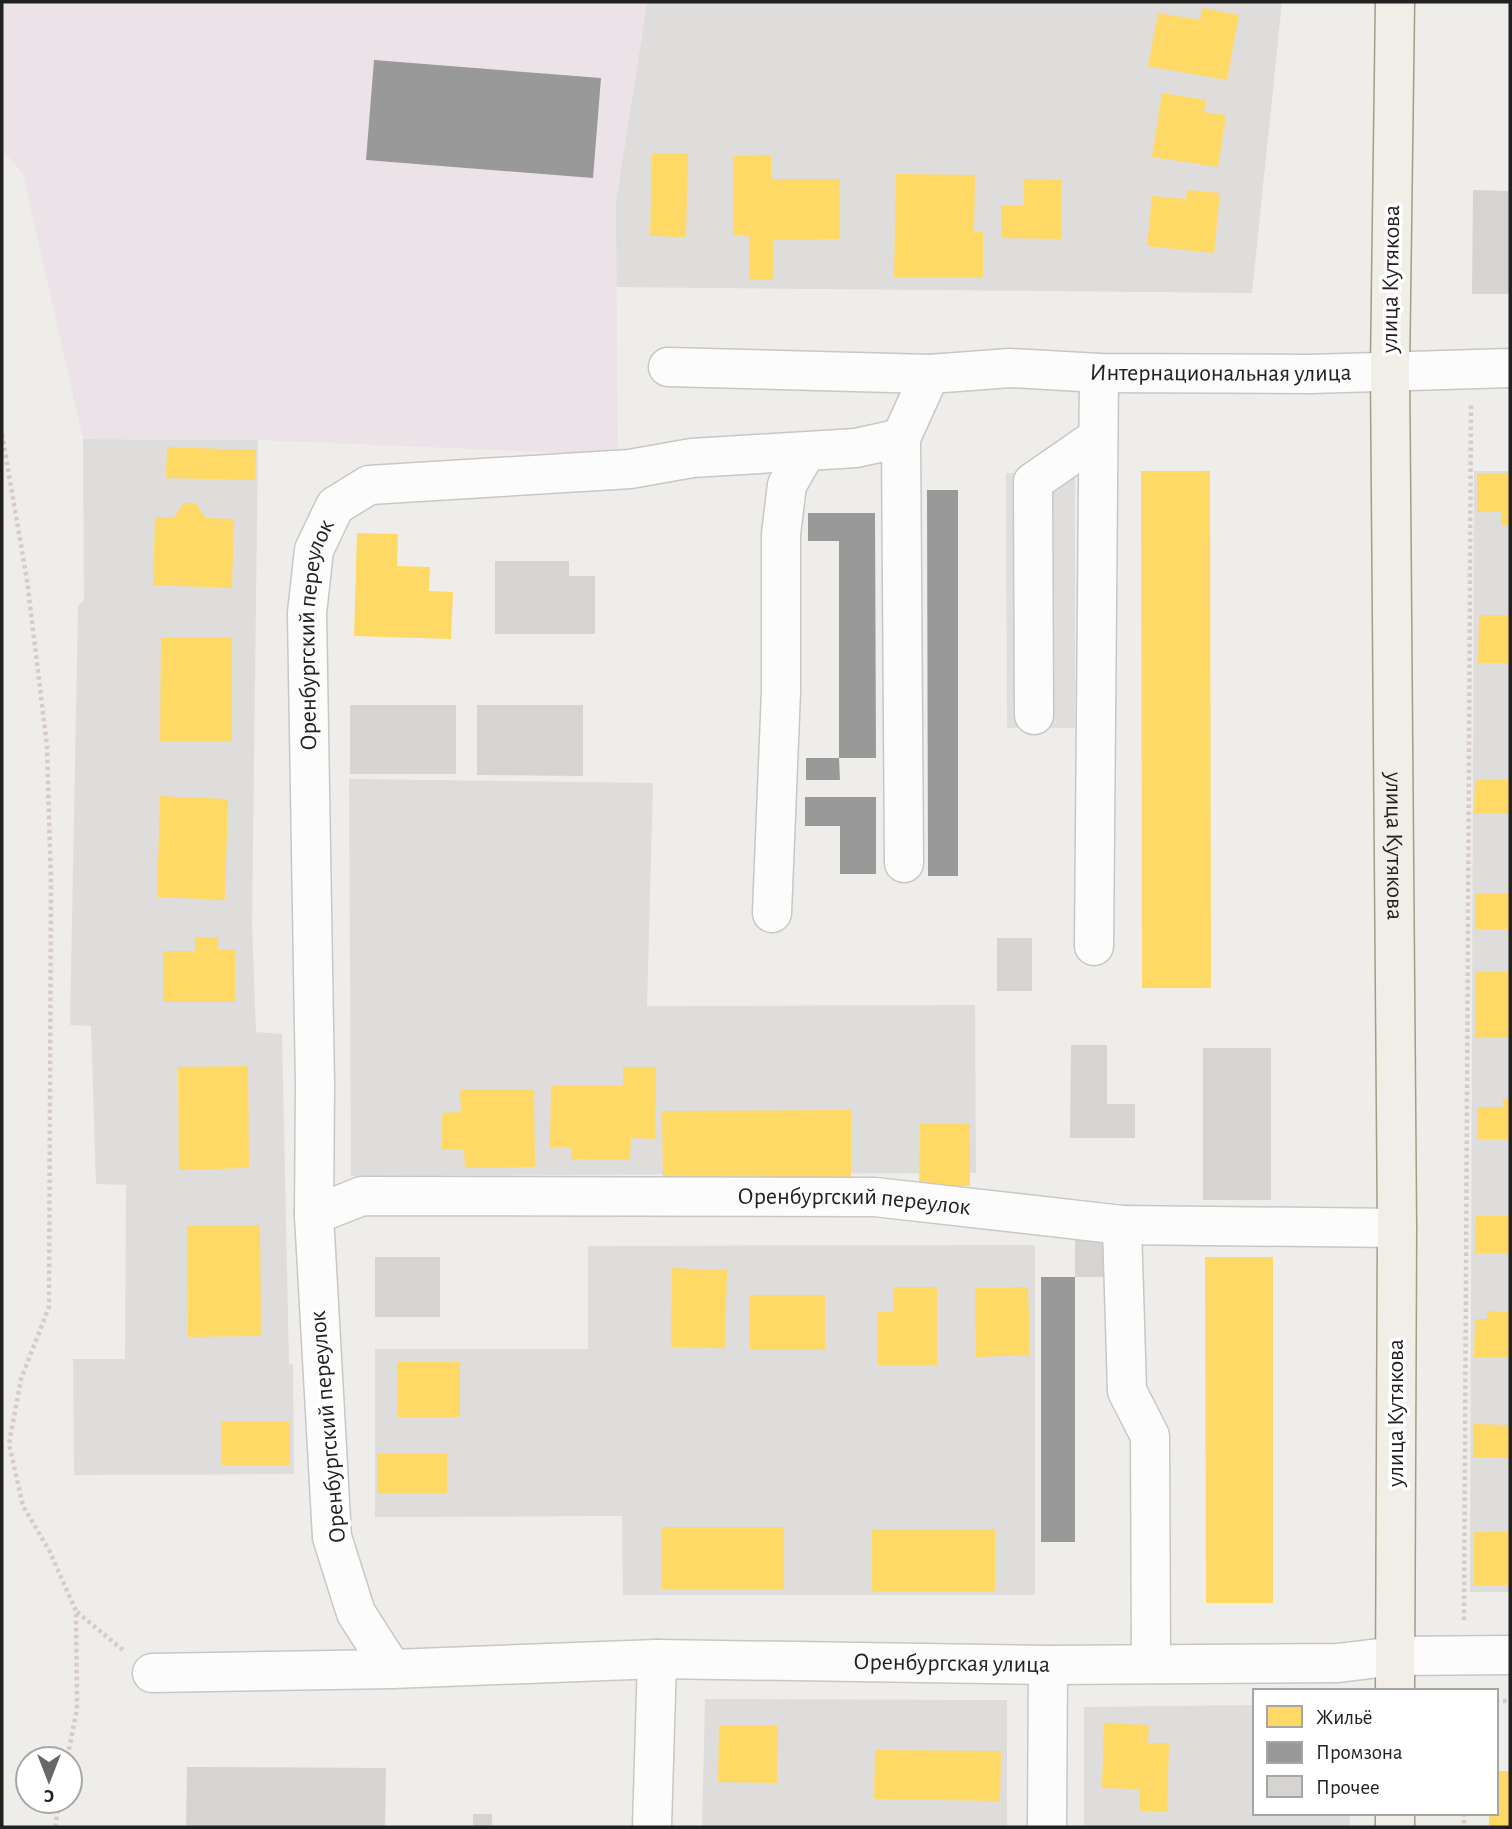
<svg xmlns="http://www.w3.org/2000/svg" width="1512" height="1829" font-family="'Alegreya Sans',sans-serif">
<rect width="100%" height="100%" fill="#efedea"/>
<!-- residential -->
<path fill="#dedddb" d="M647,2H1282L1252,293L615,287L616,200Z
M83,439L258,440L252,924L256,1032L282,1034L289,1364L293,1365L294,1474L74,1475L73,1359H125L126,1185L96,1184L91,1026L70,1025L78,606L84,600Z
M1474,471H1510V1592H1470Z
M349,779L653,783L647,1006L975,1005L976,1173L351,1176Z
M1035,1245V1595H623L622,1516L375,1517V1349H588V1246Z
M705,1699L1007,1700V1827H702Z
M1255,1705V1813H1350V1827H1084V1707Z"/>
<!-- industrial -->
<path fill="#ece3e8" d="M2,2H647L616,200L618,455L258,440L83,439L23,174L2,150Z"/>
<!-- parking -->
<path fill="#dfdedd" d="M1006,473H1075V728H1007Z"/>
<!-- homes -->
<path fill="#ffd966" d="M1202,8L1239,15L1227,80L1148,66L1158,13L1200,20Z
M1162,93L1206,100L1204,112L1226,115L1218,167L1152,157Z
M652,153L688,154L686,237L650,236Z
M771,155V179H840V239L773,240V280H749V235H733V156Z
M896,174L975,175L974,232H983V278L894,277Z
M1024,179L1062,180L1061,239L1001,238V205L1024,206Z
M1187,190L1220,193L1214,253L1147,246L1152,196L1186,199Z
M167,447L256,450L255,480L166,478Z
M1141,471H1210L1211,988H1142Z
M1477,473H1510V525H1501V512H1477Z
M184,503H196L205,518L234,519L232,588L153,585L155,517H174Z
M357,533L398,534L397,566L430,567L429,591L453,592L451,639L354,636Z
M1479,615H1510V663H1478Z
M161,638H232V741H160Z
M1475,780H1510V814L1474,813Z
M160,796L228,799L225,900L157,897Z
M1475,894H1510V929H1475Z
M195,937H218V950H235V1002H163V951H195Z
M1475,972H1510V1038H1475Z
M248,1066L249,1168L179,1170L178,1067Z
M623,1067H656L655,1139L631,1138L630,1160L571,1159L572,1147H550L551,1086H623Z
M534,1089L535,1167L465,1168L464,1149H442V1113L461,1112L460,1090Z
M1503,1099H1510V1139H1477V1107H1503Z
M851,1110V1180L663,1182L662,1111Z
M920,1124H970V1186H919Z
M1476,1216H1510V1253H1475Z
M260,1225L261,1336L188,1337L187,1226Z
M1205,1257H1273V1603H1206Z
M672,1268L727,1270L725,1348L671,1347Z
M894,1287H937V1365H878V1312H894Z
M1028,1287L1030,1355L976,1357L975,1288Z
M750,1295H825V1350H750Z
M1487,1311L1510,1312V1357H1474L1475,1319H1487Z
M397,1362H460V1417H397Z
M221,1422H290V1465H221Z
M1473,1424L1510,1425V1458L1473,1457Z
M377,1454H447V1493H377Z
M662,1527H784V1589H662Z
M872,1529H995V1592H872Z
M1474,1532H1510V1585H1474Z
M1104,1723L1149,1725L1148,1743H1169L1167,1812L1140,1811V1789L1102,1788Z
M719,1725L778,1726L777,1783L718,1782Z
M875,1750L1001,1751L1000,1801L874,1799Z
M1496,1771H1510V1827H1489V1813H1496Z"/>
<!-- industry -->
<path fill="#999" d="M374,60L601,78L593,178L366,160Z
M927,490H958V876H928Z
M808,513H875L876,758H839V541H808Z
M806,758H839L840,780H806Z
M805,797H876V874H840V826H805Z
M1041,1277H1075V1542H1041Z"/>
<!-- building -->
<path fill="#d6d4d1" d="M1473,190L1510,191V294H1472Z
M495,561H569V576H595V634H495Z
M350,705H456V774H350Z
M477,705H583V776L477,775Z
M997,938H1032V991H997Z
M1071,1045H1107V1104H1135V1138H1070Z
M1203,1048H1271V1200H1203Z
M1075,1239H1113V1277H1075Z
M375,1257H440V1317H375Z
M187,1767L386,1768L385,1827H186Z
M473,1814H492V1827H473Z"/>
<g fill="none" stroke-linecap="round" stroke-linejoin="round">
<defs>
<g id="minor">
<path id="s1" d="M668,367L930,374L1010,368L1099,373L1310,374L1510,368"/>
<path d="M1034,715L1033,482L1098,437"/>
<path d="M904,863L901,438L930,374"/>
<path d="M772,913L781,691V534L787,485L806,452"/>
<path d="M1094,946L1099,373"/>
<path id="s2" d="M314,1215L362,1196L875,1197L1122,1225L1397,1228"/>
<path d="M1122,1225L1127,1391L1150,1436L1151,1663"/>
<path id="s3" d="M392,1669L356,1613L332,1537L314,1215L315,1085L307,613L314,550L335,506L369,485L630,469L692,458L856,448L901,438"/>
<path id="s4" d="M152,1673L392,1669L657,1659L1048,1665L1338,1663L1395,1656L1510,1655"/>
<path d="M652,1827L657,1659"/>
<path d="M1047,1827L1048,1665"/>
</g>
<g id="major">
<path id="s5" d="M1395,2L1390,370L1397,1228L1395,1691"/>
<path d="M1395,1827V1813"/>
</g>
</defs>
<!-- minor casing -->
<use href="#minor" stroke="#c8c7c6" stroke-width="41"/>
<!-- major casing -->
<use href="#major" stroke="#a59c86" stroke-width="41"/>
<!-- path -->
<path stroke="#d7cbc9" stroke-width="4.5" stroke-dasharray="3.5 3.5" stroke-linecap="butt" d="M2,434L27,580L47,746L51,885L49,1307L21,1379L9,1444L23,1506L49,1550L76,1611L77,1709L67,1759
M77,1612L124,1651
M1464,1620L1471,404
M1496,1701H1510
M1464,1813V1827
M55,1827L60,1801"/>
<!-- minor -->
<use href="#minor" stroke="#fdfcfc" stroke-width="38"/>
<!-- major -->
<use href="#major" stroke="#f1ede7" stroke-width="38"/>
</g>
<g text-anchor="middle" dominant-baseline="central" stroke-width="7" stroke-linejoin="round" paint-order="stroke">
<!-- street labels -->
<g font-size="24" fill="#212121" stroke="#fff">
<text transform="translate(1391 279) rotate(-89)">улица Кутякова</text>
<text stroke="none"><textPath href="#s1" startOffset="553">Интернациональная улица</textPath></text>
<text stroke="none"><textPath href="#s3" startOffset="1050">Оренбургский переулок</textPath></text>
<text stroke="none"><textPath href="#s5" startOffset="844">улица Кутякова</textPath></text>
<text stroke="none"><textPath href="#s2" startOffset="544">Оренбургский переулок</textPath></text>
<text transform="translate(1396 1413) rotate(-90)">улица Кутякова</text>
<text transform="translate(328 1427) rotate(-95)">Оренбургский переулок</text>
<text stroke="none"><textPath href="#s4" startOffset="800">Оренбургская улица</textPath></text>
</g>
</g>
<!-- border -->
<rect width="1512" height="1829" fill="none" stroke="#212121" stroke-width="7"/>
<!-- legend -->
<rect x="1253" y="1689" width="245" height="126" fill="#ffffff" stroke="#a6a6a6" stroke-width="2"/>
<rect x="1267" y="1706" width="35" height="21" fill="#ffd966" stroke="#a6a6a6" stroke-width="2"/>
<text x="1316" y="1724" font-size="21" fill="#212121">Жильё</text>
<rect x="1267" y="1742" width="35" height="21" fill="#999999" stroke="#a6a6a6" stroke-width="2"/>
<text x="1316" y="1759" font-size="21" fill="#212121">Промзона</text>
<rect x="1267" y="1776" width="35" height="21" fill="#d6d4d1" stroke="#a6a6a6" stroke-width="2"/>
<text x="1316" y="1794" font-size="21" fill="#212121">Прочее</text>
<!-- north arrow -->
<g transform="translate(49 1780) rotate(180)"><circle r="33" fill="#ffffff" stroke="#a6a6a6" stroke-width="2"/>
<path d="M0-5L12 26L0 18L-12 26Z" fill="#696867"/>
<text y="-10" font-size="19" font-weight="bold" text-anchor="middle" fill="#212121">С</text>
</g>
</svg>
